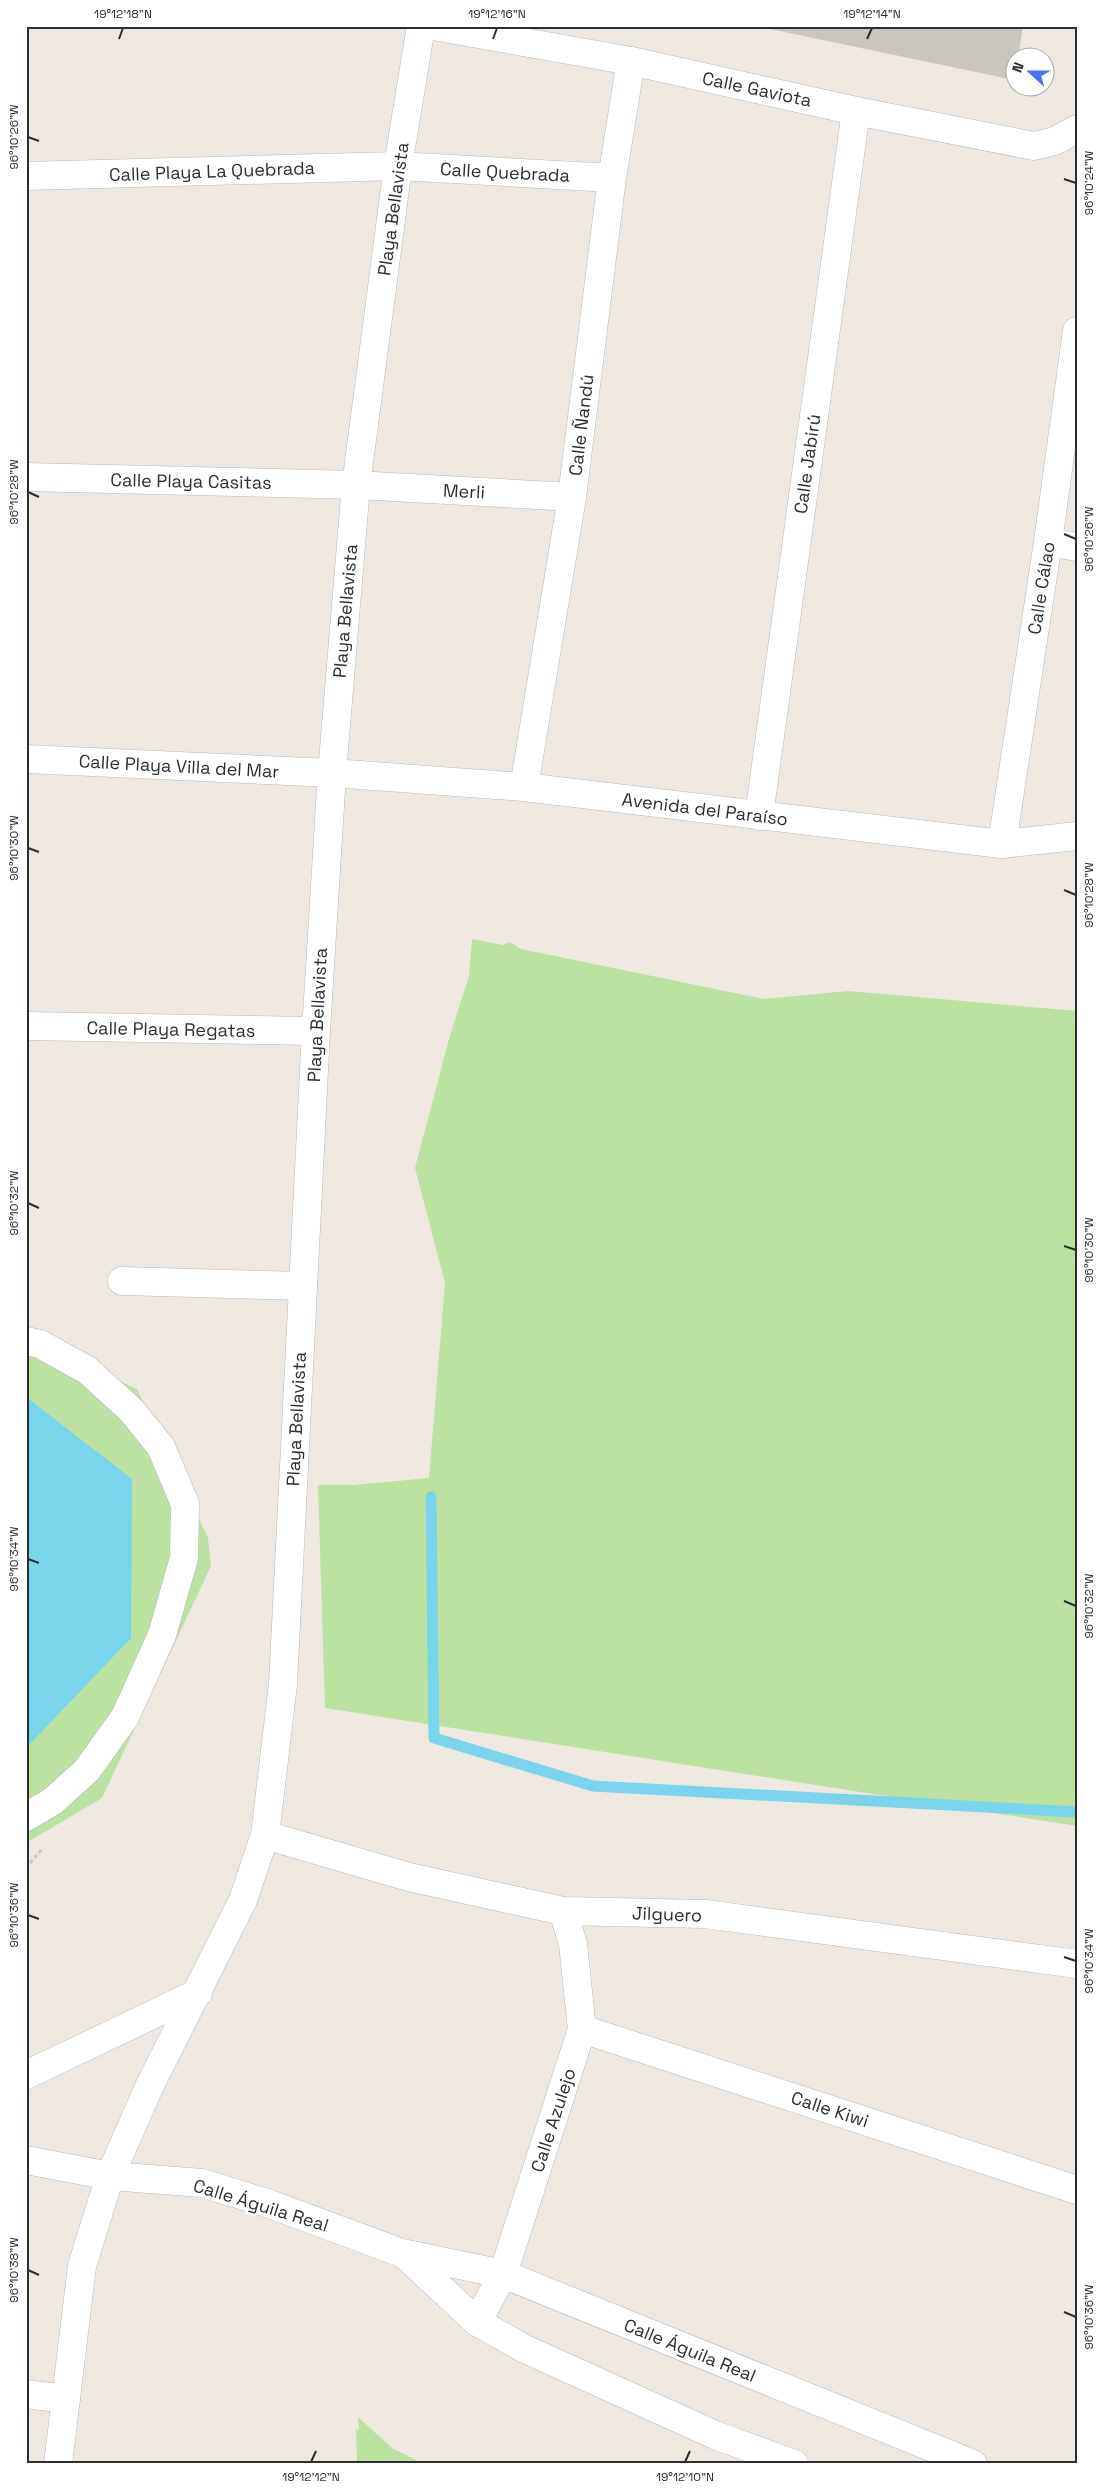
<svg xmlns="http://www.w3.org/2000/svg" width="1103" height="2490" font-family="'Space Grotesk',sans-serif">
<rect width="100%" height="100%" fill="#eee8e1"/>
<!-- green -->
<path fill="#bbe2a0" d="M472,939L503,945L510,942L521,949L764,999L848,991L1077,1011V1826L325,1708L318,1485H353L429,1478L445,1283L415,1168L449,1039L469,976Z
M26,1338L137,1389L208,1538L211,1566L102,1798L26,1843Z
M358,2417L392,2448L424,2464H357L356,2429L359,2430Z"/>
<!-- water -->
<path fill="#79d4ec" d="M26,1397L132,1479L131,1638L26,1748Z"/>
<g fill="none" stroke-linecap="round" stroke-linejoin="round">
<!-- stream -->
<path stroke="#79d4ec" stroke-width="11" d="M431,1497L434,1738L593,1786L1077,1812"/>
</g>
<!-- building -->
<path fill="#cac6bf" d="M756,26H1023L1018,58H1016L1014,80Z"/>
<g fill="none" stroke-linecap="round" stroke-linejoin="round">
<defs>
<path id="street" d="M26,176L398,166L612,178
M26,477L356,485L572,497
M1048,542L1077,547
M26,759L332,773L524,787L1002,844L1077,836
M524,787L572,497L612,178L631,61
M759,816L856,111
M1002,844L1048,542L1077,331
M26,1026L316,1031
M122,1281L303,1286
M26,1341L40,1344L87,1370L131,1410L161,1447L185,1504L184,1558L162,1635L125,1717L87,1770L53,1801L26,1817
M265,1835L409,1877L563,1911L705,1914L1077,1964
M582,2029L1077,2190
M477,2322L503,2274L582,2029L573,1944L563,1911
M26,2394L66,2399"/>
<path id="secondary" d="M433,26L631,61L856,111L1034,146L1055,141L1077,129
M26,2075L198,1993
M26,2160L110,2176L202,2183L270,2204L402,2253L503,2274L973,2464
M404,2254L477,2322L525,2349L715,2435L794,2464
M58,2464L82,2266L110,2176L150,2085L243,1900L265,1835L283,1684L316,1031L332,773L356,485L398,166L421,26"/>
</defs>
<!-- street casing -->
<use href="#street" stroke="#b4b8c0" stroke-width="29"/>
<!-- secondary casing -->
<use href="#secondary" stroke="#b4b8c0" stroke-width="29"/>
<!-- path -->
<path stroke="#c9c9c9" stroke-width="3" stroke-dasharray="4 2.5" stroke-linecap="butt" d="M26,1868L43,1848"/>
<!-- street -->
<use href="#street" stroke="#fff" stroke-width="28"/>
<!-- secondary -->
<use href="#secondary" stroke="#fff" stroke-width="28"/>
</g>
<!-- ticks -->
<path fill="none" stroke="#2e2e2e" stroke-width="2" d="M119,39L123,28M493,39L497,28M867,39L872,28M28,137L39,141M1064,179L1076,183M28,492L39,497M1064,534L1076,539M28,848L39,852M1064,890L1076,895M28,1203L39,1208M1064,1246L1076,1250M28,1559L39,1563M1064,1601L1076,1606M28,1915L39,1919M1064,1957L1076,1961M28,2270L39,2275M1064,2312L1076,2317M311,2462L316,2451M685,2462L690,2451"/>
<g text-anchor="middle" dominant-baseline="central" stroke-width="5" stroke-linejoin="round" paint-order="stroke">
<!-- street labels -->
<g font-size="18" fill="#2e2e2e" stroke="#fff">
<text transform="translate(757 89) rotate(12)">Calle Gaviota</text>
<text transform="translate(212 171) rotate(-2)">Calle Playa La Quebrada</text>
<text transform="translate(505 172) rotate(3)">Calle Quebrada</text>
<text transform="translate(393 209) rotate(-82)">Playa Bellavista</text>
<text transform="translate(581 425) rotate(-83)">Calle Ñandú</text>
<text transform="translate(807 464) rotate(-82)">Calle Jabirú</text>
<text transform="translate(191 481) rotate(1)">Calle Playa Casitas</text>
<text transform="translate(464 491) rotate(3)">Merli</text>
<text transform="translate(1041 588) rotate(-81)">Calle Cálao</text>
<text transform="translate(345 611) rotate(-85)">Playa Bellavista</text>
<text transform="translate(179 766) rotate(3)">Calle Playa Villa del Mar</text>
<text transform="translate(705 809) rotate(7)">Avenida del Paraíso</text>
<text transform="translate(317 1015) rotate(-87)">Playa Bellavista</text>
<text transform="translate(171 1029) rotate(1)">Calle Playa Regatas</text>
<text transform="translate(296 1419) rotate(-87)">Playa Bellavista</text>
<text transform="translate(667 1914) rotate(2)">Jilguero</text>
<text transform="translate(830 2109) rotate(18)">Calle Kiwi</text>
<text transform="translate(553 2120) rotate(-72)">Calle Azulejo</text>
<text transform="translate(261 2205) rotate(17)">Calle Águila Real</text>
<text transform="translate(690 2350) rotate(22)">Calle Águila Real</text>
</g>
</g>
<!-- border -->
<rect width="1103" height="2490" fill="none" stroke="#ffffff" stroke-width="55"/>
<!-- north arrow -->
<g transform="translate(1030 72) rotate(291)"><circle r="24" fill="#ffffff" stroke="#ababab"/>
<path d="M0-4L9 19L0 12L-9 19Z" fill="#4873f4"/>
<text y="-8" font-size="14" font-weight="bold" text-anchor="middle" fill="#2e2e2e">N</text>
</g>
<rect x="28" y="28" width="1048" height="2434" fill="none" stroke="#2e2e2e" stroke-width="2"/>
<g font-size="12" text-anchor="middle" fill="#2e2e2e">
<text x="123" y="18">19°12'18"N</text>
<text x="497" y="18">19°12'16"N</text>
<text x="872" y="18">19°12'14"N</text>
<text transform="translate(14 137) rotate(-90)" y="4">96°10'26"W</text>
<text transform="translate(1089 183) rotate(-90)" y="4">96°10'24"W</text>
<text transform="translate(14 492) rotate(-90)" y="4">96°10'28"W</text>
<text transform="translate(1089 539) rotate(-90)" y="4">96°10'26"W</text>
<text transform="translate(14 848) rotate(-90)" y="4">96°10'30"W</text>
<text transform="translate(1089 895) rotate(-90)" y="4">96°10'28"W</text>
<text transform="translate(14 1203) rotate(-90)" y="4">96°10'32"W</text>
<text transform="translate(1089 1250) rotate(-90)" y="4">96°10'30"W</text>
<text transform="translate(14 1559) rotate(-90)" y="4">96°10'34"W</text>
<text transform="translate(1089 1606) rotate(-90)" y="4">96°10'32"W</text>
<text transform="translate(14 1915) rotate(-90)" y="4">96°10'36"W</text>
<text transform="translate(1089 1961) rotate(-90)" y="4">96°10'34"W</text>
<text transform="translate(14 2270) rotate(-90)" y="4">96°10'38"W</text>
<text transform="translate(1089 2317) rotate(-90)" y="4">96°10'36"W</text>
<text x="311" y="2481">19°12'12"N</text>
<text x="685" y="2481">19°12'10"N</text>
</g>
</svg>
